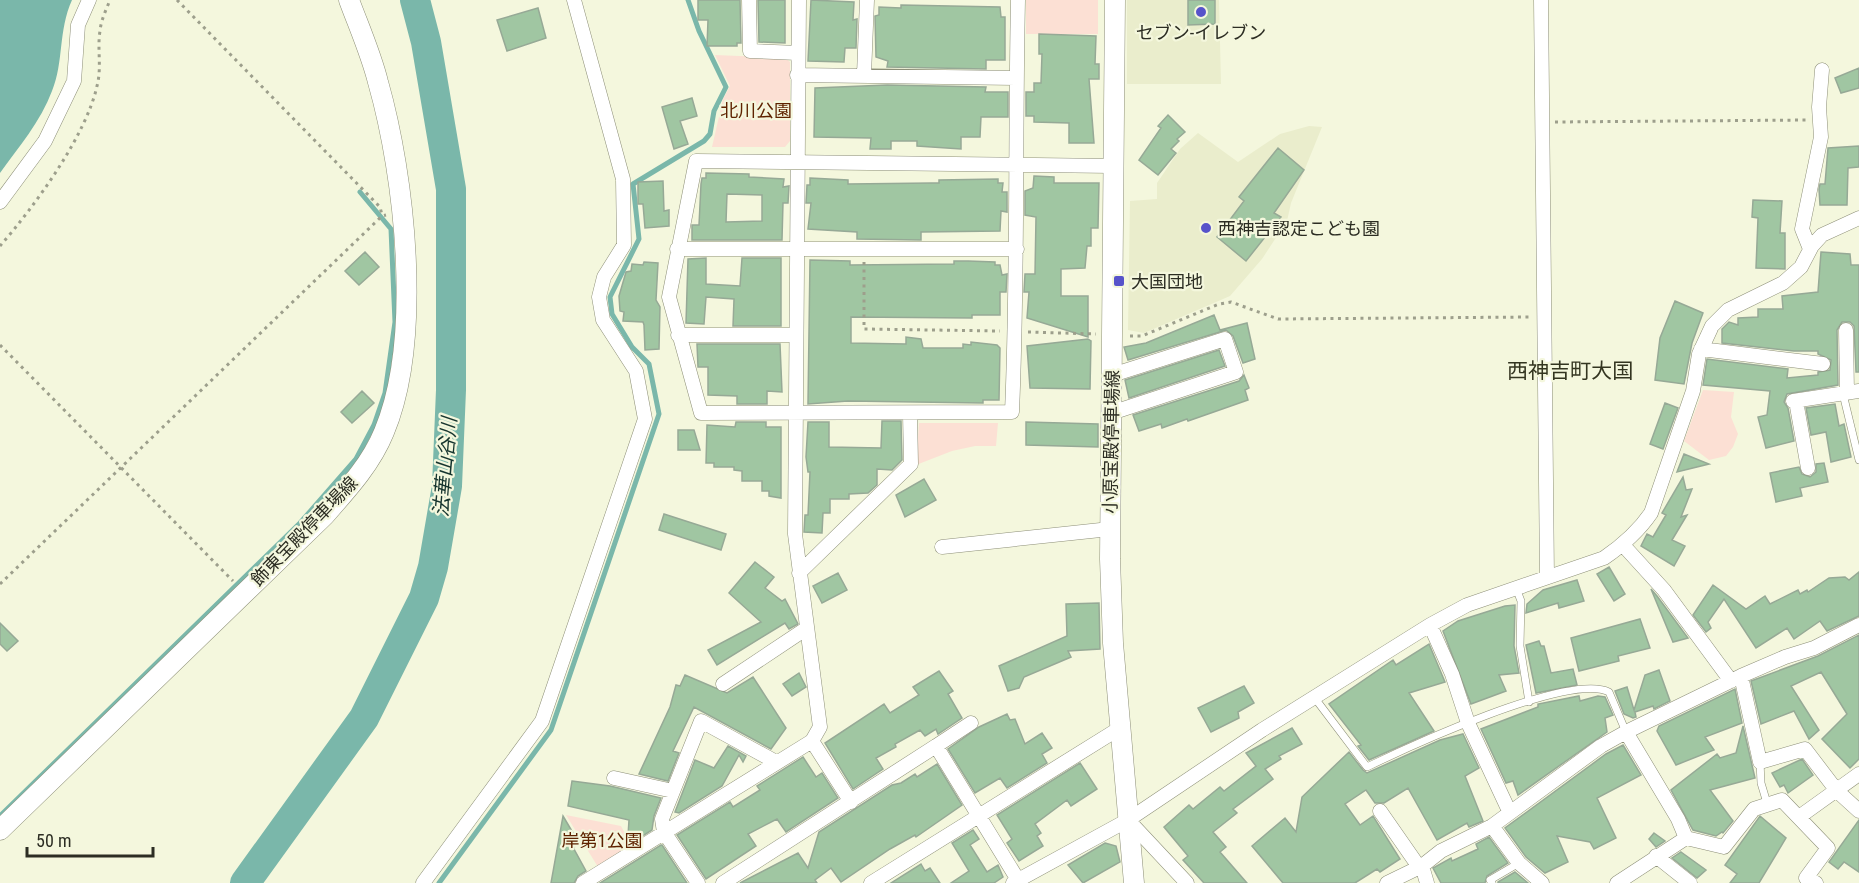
<svg xmlns="http://www.w3.org/2000/svg" width="1859" height="883" font-family="'Roboto Condensed','Noto Sans JP',sans-serif">
<rect width="100%" height="100%" fill="#f4f7dd"/>
<!-- built -->
<path fill="#eaedcc" d="M1127,0H1219L1221,84H1127Z
M1309,126L1322,127L1291,203L1287,221L1262,259L1230,296L1144,333L1128,330L1130,201L1157,199V183L1180,149L1198,133L1238,162L1280,134Z"/>
<!-- green -->
<path fill="#fce0d4" d="M1026,0H1098V34H1026Z
M715,55L785,58L790,62V141L785,147H712L723,99L730,86Z
M1703,390L1734,392L1731,417L1738,434L1733,447L1726,456L1709,460L1684,441Z
M919,423H998L996,446H975L952,451L916,465Z
M566,815L621,826L631,845L598,867Z"/>
<!-- water -->
<path fill="#7ab7aa" d="M0,0H72C58,31 64,62 52,91C41,121 18,148 0,173Z"/>
<g fill="none" stroke-linecap="round" stroke-linejoin="round">
<!-- stream -->
<path stroke="#7ab7aa" stroke-width="5" d="M0,816L300,523L356,459L374,425L385,393L395,322L391,229L360,192
M439,883L551,730L659,414L649,364L632,347L612,314L610,297L639,239L633,184L704,141L710,134L714,111L726,87L699,31L688,0"/>
<!-- river -->
<path stroke="#7ab7aa" stroke-width="30" d="M245,883L364,718L424,598L433,567L447,486L451,390V189L426,42L415,0"/>
</g>
<!-- building -->
<path fill="#a0c6a2" stroke="#96a996" stroke-width="1.5" fill-rule="evenodd" d="M698,0H740L741,43H737V46H707L708,20H698Z
M758,0H785V43L759,42Z
M811,0L854,2L853,20L857,19L856,48H845L844,62L808,61Z
M1188,0H1215V24L1188,25Z
M901,5L1000,7L1001,17H1005V60H986V69L887,67L888,61L876,57L875,16L879,15V7L901,8Z
M538,8L546,38L507,51L497,20Z
M1039,34L1096,36L1095,64H1099V79H1089L1094,143H1069V123L1034,122V116H1026V92H1034V83H1041L1042,54H1039Z
M1859,68V88L1841,93L1835,78Z
M887,85L986,87L985,92H1008V117H981L980,137H961V149L917,146V141H891V149H870L871,138L814,137L815,88Z
M692,98L697,116L680,121L688,144L674,149L662,107Z
M1168,115L1185,132L1177,139L1179,141L1171,149L1176,153L1158,175L1139,160L1161,128L1158,126Z
M1859,146V167L1848,168L1847,205H1820L1819,189L1820,184H1825L1828,148Z
M1278,148L1304,170L1274,213L1281,217L1246,261L1217,237L1244,201L1239,197Z
M706,173L749,174V177L784,179L783,187L789,186L788,203H783L782,240H692V225H699L701,184L702,178H706ZM727,194L762,195V221L726,222Z
M1034,176L1054,177V183H1099L1098,228H1091V246H1087L1085,268L1061,269V296H1088V337L1027,318L1029,292H1024L1025,274H1035L1036,217L1025,215V191L1033,188Z
M810,178L848,180V184L932,183H939V180L998,179V183H1003L1002,192H1007V212L1001,211L1000,231L921,232V240L857,239V232L808,229L811,203H806L807,185H810Z
M663,181L664,211L669,210V226L645,228L643,204H638V182Z
M1753,200L1782,201L1780,233H1785V269L1756,268L1758,218L1752,217Z
M365,252L379,267L359,285L345,271Z
M1821,252L1850,254L1851,265H1859V372H1856L1854,326L1850,322H1842L1837,330L1838,385L1787,394L1784,402L1788,408L1794,441L1766,448L1758,417L1767,415L1770,391L1703,385L1707,359L1788,369L1787,378L1818,375V372L1830,370L1831,360L1818,354V351H1794L1722,343V329L1729,322L1738,325V318L1758,317V309H1783L1782,296L1818,292Z
M706,258V284L740,286L742,258H781V326H733L734,299L706,297L704,324L686,323L688,259Z
M810,260L850,261V265L954,264V261H968L995,262V265H1000L1002,275L1007,274L1006,292H1000V315H972V318L851,317V343L906,344V337L921,339L923,348H963V344L971,345V342L997,345L1000,348L999,400H983V403L848,401L808,404Z
M644,262L658,263L656,300L660,307L659,349L645,350L644,325L643,322L623,321L624,312L620,311L619,296L626,272L631,271L632,264L643,265Z
M1675,301L1703,313L1692,343L1684,384L1655,380L1660,338Z
M1214,315L1220,330L1247,323L1255,359L1243,363L1233,336L1226,330L1128,360L1124,347L1146,343Z
M1088,339L1091,341L1090,389L1030,388L1027,346Z
M697,344H780L782,392L767,391V404H737V396L708,395V367H698Z
M1219,350L1225,366L1129,398L1125,380Z
M1244,375L1249,388L1245,390L1248,400L1188,421L1187,419L1162,428L1161,424L1139,431L1133,415L1239,381Z
M362,391L374,403L352,423L341,412Z
M1665,403L1678,408L1663,449L1650,444Z
M1835,404L1839,426L1844,424L1851,457L1831,462L1826,432L1811,435L1806,408Z
M882,421H901L902,460L892,470L877,469V485L868,493L849,494V499H830V513H823L822,533L804,532L805,515H808L810,472H808L806,457L808,422H829V447L881,448Z
M736,422H766V427H781V498L769,496V491H762V481H742V471L734,470V467H714V463H706L707,425L735,427Z
M1026,422L1098,424V447L1026,445Z
M678,430H694L700,450H678Z
M1684,454L1709,464L1677,472Z
M1824,463L1828,482L1800,488L1802,496L1776,502L1770,473L1799,467L1802,474L1810,477L1816,472V464Z
M1683,477L1686,490L1692,489L1681,517L1687,515L1672,540L1685,546L1674,566L1641,546L1647,534L1653,537L1666,515L1662,513Z
M924,479L936,500L905,517L896,495Z
M664,514L726,534L721,550L659,530Z
M755,562L774,577L765,588L782,601L785,599L798,624L789,629L785,623L717,665L708,650L761,622L729,593Z
M1609,567L1625,594L1614,601L1597,574Z
M1859,572V616L1827,631L1820,621L1794,639L1787,628L1756,648L1724,599L1708,622L1711,628L1706,632L1693,615L1713,585L1746,609L1765,596L1770,604L1798,590L1800,594L1807,590L1808,592L1829,578L1845,577L1849,580Z
M838,573L847,590L822,603L813,586Z
M1577,580L1584,601L1559,608L1558,603L1526,613L1527,604L1543,590Z
M1651,589L1657,596L1688,638L1673,642Z
M1099,603L1100,649L1068,651L1071,657L1024,677L1019,688L1008,691L999,666L1067,636L1066,604Z
M1515,605L1514,646L1519,673L1499,675L1506,691L1471,704L1443,631L1458,621L1505,606Z
M1640,619L1650,648L1618,656L1619,661L1579,671L1571,638Z
M0,623L18,641L7,651L0,644Z
M1859,635V759L1850,768L1822,739L1847,714L1821,672L1791,686L1819,730L1809,739L1794,711L1761,724L1751,681L1818,656Z
M1539,641L1541,646H1544L1551,673L1573,669L1577,685L1536,693L1526,645Z
M1429,644L1445,682L1409,693L1434,731L1369,760L1358,746L1361,745L1329,704L1393,660L1396,665Z
M1659,670L1670,701L1654,709L1653,706L1635,712L1636,717L1633,718L1624,714L1615,691L1627,687L1634,710L1645,675Z
M939,671L953,691L948,694L962,718L938,734L936,729L925,736L920,730L895,744L896,747L876,758L883,769L853,789L825,743L884,704L890,713L919,695L913,687Z
M799,673L806,687L792,696L783,684Z
M685,675L727,693L753,677L786,728L771,749L694,707L673,751L679,753L668,781L639,774L670,707L676,685L680,686Z
M1244,686L1254,703L1238,712L1239,718L1211,732L1198,708Z
M1735,689L1742,723L1705,737L1714,750L1676,765L1657,731L1659,726Z
M1579,696L1580,701L1598,696L1605,697L1613,715L1605,718L1607,732L1518,795L1513,781L1506,783L1481,729L1538,707V704Z
M1007,714L1010,720L1015,719L1025,744L1042,733L1052,748L1042,754L1047,763L1007,788L1000,778L975,793L948,749L979,727Z
M1743,726L1755,778L1710,790L1733,821L1723,833L1722,832L1716,836L1693,830L1671,790L1717,754L1720,758L1736,753Z
M1292,728L1302,744L1279,756L1281,759L1265,769L1273,779L1233,809L1237,813L1213,832L1226,847L1220,852L1247,883H1204L1183,860L1188,856L1164,827L1189,805L1193,809L1220,787L1224,791L1256,766L1246,753Z
M1463,734L1479,768L1465,776L1483,821L1469,827L1467,823L1437,840L1408,788L1384,803H1375L1366,790L1345,804L1360,825L1373,816L1400,859L1380,872L1377,869L1355,883H1283L1252,846L1285,818L1296,832L1302,797L1349,752L1363,770L1367,773L1440,740Z
M1623,745L1641,775L1597,798L1616,838L1594,849L1590,842L1557,836L1568,862L1545,873L1526,857L1505,828L1606,754Z
M728,746L746,756L743,762L739,755L722,786L679,813L675,812L695,760L714,768Z
M803,757L816,777L822,773L838,798L786,832L777,819L748,834L756,846L706,879L677,835L730,802L733,807L760,790L757,786Z
M1802,759L1813,775L1788,793L1784,785L1780,787L1772,773Z
M1080,763L1097,789L1071,806L1067,800L1035,824L1041,833L1037,836L1043,846L1019,861L1007,843L1012,839L997,815Z
M937,764L962,805L916,837L915,835L890,849L841,882L831,868L815,880L817,883H740L798,853L808,868L819,832L892,785L901,783L915,774L917,777Z
M572,781L610,786L661,798L654,816L652,830L641,837L628,836L629,820L568,806Z
M563,816L576,838L574,849L586,871L578,876L574,883H551Z
M1760,816L1786,838L1759,883H1730L1737,874L1725,865Z
M1859,820V872L1844,862L1838,869L1829,862Z
M973,830L979,839L970,845L987,872L998,865L1003,877L994,883H951L969,871L952,843Z
M1654,833L1665,841L1656,847L1649,839Z
M1489,837L1508,863L1487,876L1485,883H1441L1433,868L1451,858L1452,861L1478,849L1476,844Z
M1105,843L1116,846L1120,862L1083,883L1068,865Z
M662,845L687,883H600L661,845Z
M1681,852L1706,870L1697,878L1672,858Z
M921,864L925,871L930,868L940,883H891Z
M1515,872L1528,883H1498V882Z"/>
<g fill="none" stroke-linecap="round" stroke-linejoin="round">
<defs>
<path id="lane" d="M1843,394L1859,460
M1516,588L1521,601L1520,646L1529,702
M1314,697L1367,767C1408,747 1570,672 1609,692L1626,732
M1760,762L1761,783L1767,803
M1492,883L1490,880L1519,863"/>
<path id="street" d="M749,0L750,51L798,53
M799,0L795,534L820,727L812,741L851,802
M1018,0C1015,138 1018,275 1012,412L701,413L669,297L696,161L1112,166
M1541,0L1547,577
M797,75L1016,78
M864,75L867,0
M0,202L45,141L74,81L78,25L89,0
M677,249H1017
M1810,249L1802,229L1821,137L1819,107L1822,70
M1846,330L1847,393
M678,335H796
M1701,349L1823,364
M1793,401L1859,391
M1796,401L1808,468
M1111,413L1236,372L1225,339L1112,375
M1623,545L1664,590L1731,681
M942,547L1110,529
M799,573L911,464L910,414
M1430,625L1452,674L1468,723L1510,813
M1741,676L1760,762L1805,749L1837,791L1859,811
M723,684L807,628
M1626,732L1678,819L1686,838L1724,847L1754,809L1782,800L1828,848L1806,878L1816,883
M936,746L971,723
M614,778L673,791
M1380,811L1419,867
M1799,817L1859,774
M1128,820L1187,883
M1492,826L1519,863L1542,883
M1656,856L1690,883
M1422,866L1427,883
M423,883L542,721L645,419L636,371L603,320L599,297L604,277L624,245L623,179L574,0
M583,883L812,741
M698,883L664,832L662,819L701,721L776,762
M723,883L936,746L1018,880
M871,883L1120,728
M1013,883L1128,820L1262,730L1430,625L1467,605L1604,558C1623,545 1638,532 1651,513L1693,391L1699,354L1712,326L1728,310L1783,283L1801,267L1812,246L1822,235L1859,218
M1387,883L1422,866L1441,851L1492,826L1601,746L1626,732L1741,676L1785,657L1814,648L1859,625
M1617,883L1686,838"/>
<path id="secondary" d="M1115,0L1110,559L1113,643L1134,883
M0,830L324,516C347,490 371,464 384,432C423,339 405,177 378,82C371,54 359,27 349,0"/>
</defs>
<!-- lane casing -->
<use href="#lane" stroke="#8d8f78" stroke-width="8"/>
<!-- street casing -->
<use href="#street" stroke="#8d8f78" stroke-width="15"/>
<!-- secondary casing -->
<use href="#secondary" stroke="#8d8f78" stroke-width="21"/>
<!-- path -->
<path stroke="#9d9f8c" stroke-width="3" stroke-dasharray="3 4.5" stroke-linecap="butt" d="M177,0L380,207L382,215
M1555,122L1807,120
M0,246C34,207 86,136 97,86C102,67 97,49 100,31C101,20 106,10 110,0
M864,262V329L1000,331
M1028,332L1096,334
M1130,336H1142L1219,304L1231,302L1278,319L1530,317
M0,345L233,581
M0,584L382,216L386,215"/>
<!-- lane -->
<use href="#lane" stroke="#fff" stroke-width="7"/>
<!-- street -->
<use href="#street" stroke="#fff" stroke-width="14"/>
<!-- secondary -->
<use href="#secondary" stroke="#fff" stroke-width="20"/>
</g>
<!-- markers -->
<g fill="#5753ca" stroke="#f4f7dd" stroke-width="2">
<circle cx="1201" cy="12" r="6"/>
<circle cx="1206" cy="228" r="6"/>
<rect x="1113" y="275" width="12" height="12" rx="3"/>
</g>
<g text-anchor="middle" dominant-baseline="central" stroke-width="4.5" stroke-linejoin="round" paint-order="stroke">
<!-- poi labels -->
<g font-size="18" fill="#2c2d23" stroke="#f4f7dd" text-anchor="start">
<text x="1201" y="32" text-anchor="middle">セブン-イレブン</text>
<text x="1218" y="228">西神吉認定こども園</text>
<text x="1131" y="281">大国団地</text>
</g>
<!-- park labels -->
<g font-size="18" fill="#5e2300" stroke="#f4f7dd">
<text x="756" y="110">北川公園</text>
<text x="602" y="840">岸第1公園</text>
</g>
<!-- street labels -->
<g font-size="18" fill="#2c2d23" stroke="#f4f7dd">
<text transform="translate(1111 442) rotate(-89)">小原宝殿停車場線</text>
<text transform="translate(304 531) rotate(-46)">飾東宝殿停車場線</text>
</g>
<!-- water labels -->
<g font-size="20" font-style="italic" fill="#15342e" stroke="#f4f7dd">
<text transform="translate(445 467) rotate(-85)">法華山谷川</text>
</g>
<!-- quarter labels -->
<g font-size="21" fill="#333520" stroke="#f4f7dd">
<text x="1570" y="371">西神吉町大国</text>
</g>
</g>
<!-- scale -->
<path d="M27 847v9h126v-9" fill="none" stroke="#2c2d23" stroke-width="3"/>
<text x="36" y="847" font-size="18" fill="#2c2d23" stroke="#f4f7dd" stroke-width="4.5" paint-order="stroke">50 m</text>
</svg>
